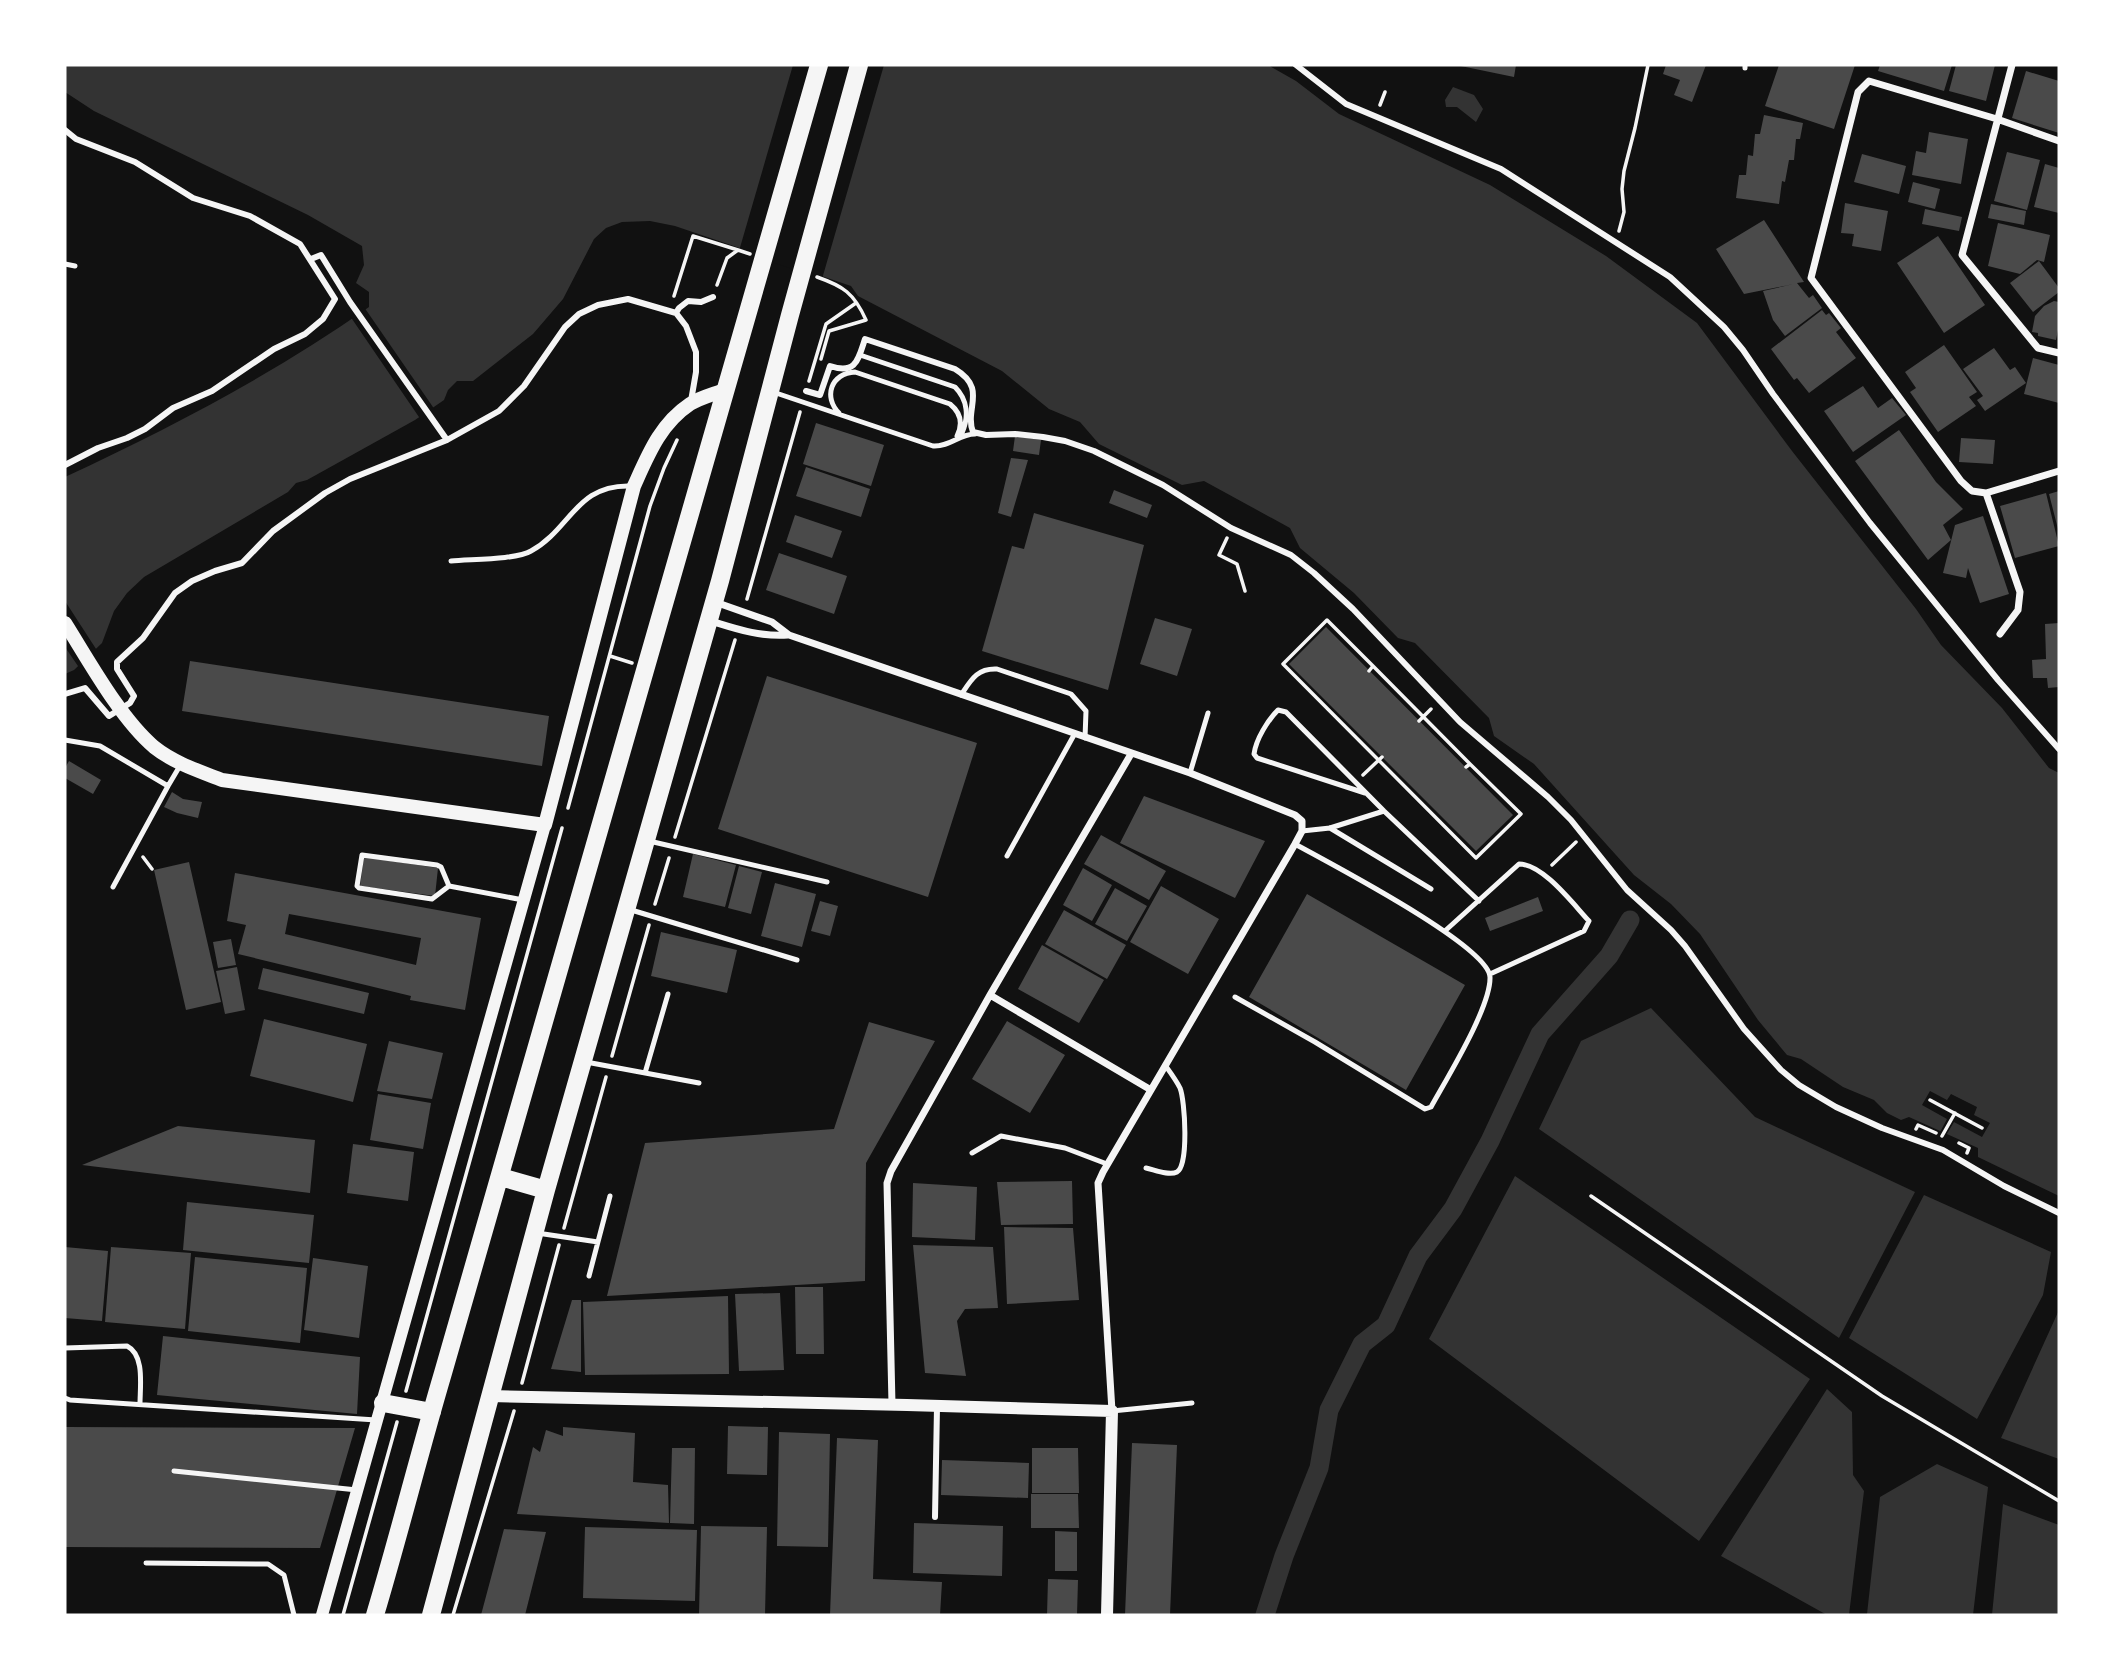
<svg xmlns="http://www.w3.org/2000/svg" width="2124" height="1680" font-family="'Work Sans',sans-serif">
<rect width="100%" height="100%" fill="#111"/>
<!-- water -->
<path fill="#333" d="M65,65H1268L1296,81L1339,114L1490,185L1606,256L1697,323L1792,451L1916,609L1941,645L2002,708L2049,768L2059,773V1196L1978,1157V1148L1909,1117L1901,1120L1887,1113L1874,1100L1843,1087L1801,1059L1787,1055L1758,1020L1700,934L1671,904L1634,875L1534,764L1494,736L1489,718L1415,643L1398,638L1354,593L1300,548L1290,528L1204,481L1182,485L1099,444L1080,422L1049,409L1002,371L858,296L851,286L675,226L650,221L622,222L606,228L594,239L563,299L533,334L473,381H457L448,390L444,400L415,420L307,480L296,483L288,492L144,577L127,593L114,611L102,643L74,670L65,674V477C170,428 274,374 369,307V292L356,283L364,265L362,246L308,215L94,111L65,92Z
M1453,87L1474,95L1483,109L1476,122L1457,107H1446L1445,100Z
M1651,1008L1755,1117L1915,1192L1839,1338L1539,1129L1581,1041Z
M1515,1176L1810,1379L1699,1541L1429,1339Z
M1924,1195L2051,1252L2043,1295L1977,1419L1849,1338Z
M2059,1310V1459L2001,1438Z
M1827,1389L1852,1412L1853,1475L1864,1491L1849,1615H1827L1721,1556Z
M1937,1464L1988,1487L1973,1615L1867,1614L1880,1497Z
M2003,1504L2059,1525V1615H1992Z"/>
<!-- pier -->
<path fill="#111" d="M793,65H884L822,279L739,251Z
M364,307L435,410L421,420L350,316Z
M65,601L98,652L80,669L65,647Z
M1930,1091L1947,1100L1951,1094L1977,1107L1974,1115L1990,1123L1982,1137L1954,1122L1945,1137L1939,1134L1947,1119L1922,1105Z"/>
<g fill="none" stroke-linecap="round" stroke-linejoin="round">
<!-- canal -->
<path stroke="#333" stroke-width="19" d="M1265,1615L1284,1556L1319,1468L1329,1410L1362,1344L1386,1325L1418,1256L1453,1209L1490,1141L1540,1034L1609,956L1630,920"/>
</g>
<!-- building -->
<path fill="#4a4a4a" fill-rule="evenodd" d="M1456,65H1516L1514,77Z
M1666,65H1706L1692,102L1674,95L1680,80L1663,74Z
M1779,65H1855L1834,129L1765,106Z
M1880,65H1952L1944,91L1878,71Z
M1956,65H1995L1986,101L1949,91Z
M2026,71L2059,81V133L2012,118Z
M1764,115L1803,123L1800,139H1796L1794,160H1789L1785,182L1782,181L1779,204L1736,198L1739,175H1746L1748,155L1753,156L1755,134H1760Z
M1929,132L1968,139L1961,184L1912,175L1916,151L1926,153Z
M2007,152L2040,160L2027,210L1994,201Z
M1862,154L1906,166L1899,194L1854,182Z
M2045,164L2059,168V213L2034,207Z
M1913,182L1940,189L1935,209L1908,202Z
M1845,203L1888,211L1881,251L1852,246L1854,234L1841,233Z
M1991,204L2026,211L2024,225L1988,218Z
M1925,209L1962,217L1959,231L1922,224Z
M1764,220L1804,282L1797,283L1809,298L1813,295L1822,308L1785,336L1773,320L1763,291L1794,284L1744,294L1716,249Z
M1998,223L2050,235L2044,262L2037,260L2020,274L1988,266Z
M1938,236L1985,305L1944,333L1897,263Z
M2039,261L2059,288V292L2033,312L2010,283Z
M2054,301L2059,302V325L2056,340L2038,336V333L2032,332L2035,316L2044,306Z
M1822,310L1826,315L1829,313L1841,328L1836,332L1856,358L1809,393L1797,378L1794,380L1771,349Z
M1944,345L1977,392L1969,397L1976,406L1938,432L1910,392L1916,388L1905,372Z
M1994,348L2010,370L2015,367L2026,383L1985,411L1977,400L1983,396L1963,369Z
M2033,358L2059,365V403L2024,394Z
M1863,386L1878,408L1892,398L1906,415L1853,452L1824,411Z
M816,423L884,445L871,486L803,464Z
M1899,430L1936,482L1963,509L1943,525L1951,540L1928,560L1855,461Z
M1015,436L1041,440L1039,455L1013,451Z
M1961,438L1995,440L1993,464L1959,462Z
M1011,458L1028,460L1011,517L998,513Z
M806,467L870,489L861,517L796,496Z
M1114,490L1152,505L1147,518L1109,503Z
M2059,491V529H2058L2049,494Z
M2046,493L2059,546L2015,558L2000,506Z
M1034,513L1144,545L1108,690L982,651L1012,546L1024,549Z
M795,515L842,531L832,558L786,542Z
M1983,516L2009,594L1980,603L1968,568L1966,578L1943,573L1955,525Z
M779,553L847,576L834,614L766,590Z
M1155,618L1192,629L1177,676L1140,664Z
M2059,623V687L2048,688L2047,678H2033L2032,660L2046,659L2045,624Z
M1326,627L1513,815L1476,851L1289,664Z
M190,661L549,716L542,766L182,711Z
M767,676L977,743L928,897L718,829Z
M69,761L101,780L93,794L65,778V768Z
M172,792L183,799L202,802L198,818L177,813L164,807Z
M1144,796L1265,841L1235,898L1120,843Z
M1101,835L1166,871L1149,900L1084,864Z
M693,854L736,865L725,907L683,897Z
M364,857L438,868L435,896L360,886Z
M189,862L221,1002L186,1010L154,870Z
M739,866L762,872L751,914L728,908Z
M1083,868L1112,885L1092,921L1063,905Z
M235,873L481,918L465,1010L410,1000L411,996L238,954L246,925L227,921ZM289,914L421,938L416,965L285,934Z
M775,883L816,894L802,947L761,936Z
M1161,886L1219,919L1188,974L1130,942Z
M1115,888L1147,906L1127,941L1095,924Z
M1307,894L1465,985L1406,1090L1249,997Z
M1538,897L1543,911L1490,931L1485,918Z
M820,901L838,906L830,936L811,931Z
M1064,910L1126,945L1107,979L1045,944Z
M661,932L737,950L727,993L651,976Z
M231,939L236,965L218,968L213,942Z
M1042,945L1104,980L1079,1023L1018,989Z
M237,967L245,1010L225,1014L216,971Z
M263,968L369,993L364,1014L258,989Z
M264,1019L367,1044L353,1102L250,1076Z
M1007,1021L1065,1055L1030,1113L972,1079Z
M869,1022L935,1041L866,1163L865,1281L607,1296L645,1143L834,1129Z
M389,1041L443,1053L432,1099L377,1091Z
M378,1094L431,1103L423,1149L370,1140Z
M178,1126L315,1140L310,1193L82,1165Z
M353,1144L414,1152L408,1201L347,1193Z
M1072,1181L1073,1224L1001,1225L997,1182Z
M913,1183L977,1187L975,1240L912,1237Z
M187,1202L314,1215L309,1263L183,1250Z
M1004,1227L1073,1228L1079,1300L1007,1304Z
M913,1245L993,1247L998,1308L965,1309L957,1321L966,1376L925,1373Z
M65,1247L108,1251L102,1321L65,1318Z
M111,1247L191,1253L185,1329L105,1322Z
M195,1257L307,1268L300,1343L188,1331Z
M313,1258L368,1266L359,1338L304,1330Z
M795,1287H823L824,1354H796Z
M780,1293L784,1370L739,1371L735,1294Z
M728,1296L729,1374L585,1375L583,1302Z
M572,1300H581V1372L551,1369Z
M163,1336L360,1357L357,1414L157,1395Z
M728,1426L768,1427L767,1475L727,1474Z
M65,1427L355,1428L320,1548L65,1547Z
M563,1427L635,1433L633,1482L668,1485L669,1523L517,1514L533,1447L540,1452L546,1430L563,1436Z
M779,1432L830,1434L828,1547L777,1546Z
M837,1438L878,1440L873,1579L942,1582L940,1615H830Z
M1132,1443L1177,1445L1170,1615H1125Z
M672,1448H695L694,1524L670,1523Z
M1032,1448H1078L1079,1493H1032Z
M942,1460L1029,1463L1028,1498L941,1495Z
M1031,1494H1078L1079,1528H1031Z
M914,1523L1003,1526L1002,1576L913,1573Z
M701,1526L767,1527L765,1615H699Z
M585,1527L697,1530L695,1601L583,1598Z
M504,1529L546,1532L525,1615H481Z
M1055,1531L1077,1532V1571H1055Z
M1048,1579L1078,1580L1077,1615H1047Z"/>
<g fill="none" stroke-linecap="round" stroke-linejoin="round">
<!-- path -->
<path stroke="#f5f5f5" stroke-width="3.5" d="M1380,105L1385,92
M1619,231L1624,212L1622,189L1624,171L1635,128L1648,65
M817,277C843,286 854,293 866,320L829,331L821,359
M717,285L727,258L738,250L750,254
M674,296L693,236L738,250
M809,381L826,324L856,303
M1227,538L1219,555L1237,564L1245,591
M747,599L800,412
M610,656L632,663
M1373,666L1327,620L1283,664L1476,858L1521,814L1470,764
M1369,671L1373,666L1470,764L1466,767
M1419,721L1431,709
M1363,775L1382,757
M568,808L650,506L664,468L677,440
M675,837L735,640
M143,857L152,869
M1552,865L1576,842
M655,904L669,858
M612,1056L649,925
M1930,1100L1982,1128
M1916,1129L1918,1125L1936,1133
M1942,1136L1955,1113
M1959,1143L1969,1148L1967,1153
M1591,1196L1882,1396L2059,1501
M564,1228L606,1077
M522,1383L559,1245
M406,1391L562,828
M343,1615L397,1422
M453,1615L514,1411"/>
<!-- service -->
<path stroke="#f5f5f5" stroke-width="5" d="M1745,68V65
M65,264L75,266
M860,355L955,387C968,400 969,417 962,433
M773,392L933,446C950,447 959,434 975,434
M839,413C823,397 831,373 855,372L950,404C961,413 963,424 957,436
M451,561C470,559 516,560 531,551C571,529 576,484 631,486
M961,695C971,680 977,668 997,669L1071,694L1086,711L1085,738
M65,740L100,746L168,786L181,764
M1190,773L1208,713
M1365,793L1257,758L1254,754C1256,739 1268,720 1278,710L1286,712L1384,811L1479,901
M1330,828L1431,889
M1302,831L1330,828L1384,811
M649,841L827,882
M362,855L437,865L441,867L449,886L432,899L359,888L357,886Z
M1007,856L1074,735
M449,886L523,900
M113,887L168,786
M628,909L797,960
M1446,930L1519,864C1543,864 1573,904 1589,921L1584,931L1490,974
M1235,997L1315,1042L1425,1109L1431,1107C1447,1078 1491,1007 1490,977C1488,945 1327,862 1295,844
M586,1062L699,1083
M645,1073L668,994
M972,1153L1001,1136L1065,1148L1107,1164
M1146,1168C1155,1170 1169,1176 1177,1172C1189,1166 1185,1100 1180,1088C1176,1080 1170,1072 1165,1065
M537,1233L598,1242
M589,1276L610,1196
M65,1348L127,1346C145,1355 140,1386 140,1404
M65,1398L70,1400L376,1420
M1112,1411L1192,1403
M174,1471L357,1490
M146,1563L268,1564L284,1575L294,1615"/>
<!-- pedestrian -->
<path stroke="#f5f5f5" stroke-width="6" d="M1296,65L1346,104L1501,169L1670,277L1724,327L1743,350L1773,394L1870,523L1998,680L2059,749
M65,130L76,139L135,162L193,198L250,216L300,244L335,299L323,319L305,334L274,349L212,391L173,408L145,429L127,438L98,448L65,465
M311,259L321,255L350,302L447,440
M676,313L679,308L688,301L701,302L713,297
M806,391L820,395L830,366C856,375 858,360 865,339L955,369C988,389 964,408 973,432L986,435L1015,434L1043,437L1065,441L1094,451L1163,485L1231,528L1291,555L1314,573L1353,609L1460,722L1548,797L1571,820L1627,890L1671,930L1685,946L1744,1029L1781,1070L1799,1085L1836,1107L1882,1128L1943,1150L2004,1186L2059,1213
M65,694L85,688L109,716L130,703L134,696L117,669V662L143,638L175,593L192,581L215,571L242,563L273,531L325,493L350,479L447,440L499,411L524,386L565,327L579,314L598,305L628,299L676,313L686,326L696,352V372L691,401
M935,1517L937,1407"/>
<!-- minor -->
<path stroke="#f5f5f5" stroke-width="7" d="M2012,65L1962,255L2038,348L2059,353
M2059,141L1997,119L1869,81L1858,92L1811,278L1961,481L1972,491L1986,493L2059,471
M1986,493L2020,592L2018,610L2000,634
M715,602L772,622L789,635L1190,773L1295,815L1302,821V831L1295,844L1103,1172L1098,1183L1112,1411
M711,621C737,629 760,637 788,635
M990,995L1151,1090
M892,1404L887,1183L891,1171L990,995L1131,754"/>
<!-- tertiary -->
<path stroke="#f5f5f5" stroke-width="12" d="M490,1396L907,1405L1112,1411L1107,1615
M322,1615L545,825"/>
<!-- secondary -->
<path stroke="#f5f5f5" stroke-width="14" d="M65,623C89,661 120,718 154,747C174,763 199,771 222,780L545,825L634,486C648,455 660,424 690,404C701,397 715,394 727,389"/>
<!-- trunk -->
<path stroke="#f5f5f5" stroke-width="18" d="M501,1177L546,1190
M383,1403L432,1412
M375,1615C399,1535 419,1454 443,1373C570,938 696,502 819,65
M431,1615L546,1190L720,581L790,315L859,65"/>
</g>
<!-- border -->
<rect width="2124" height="1680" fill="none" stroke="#ffffff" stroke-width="133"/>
</svg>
